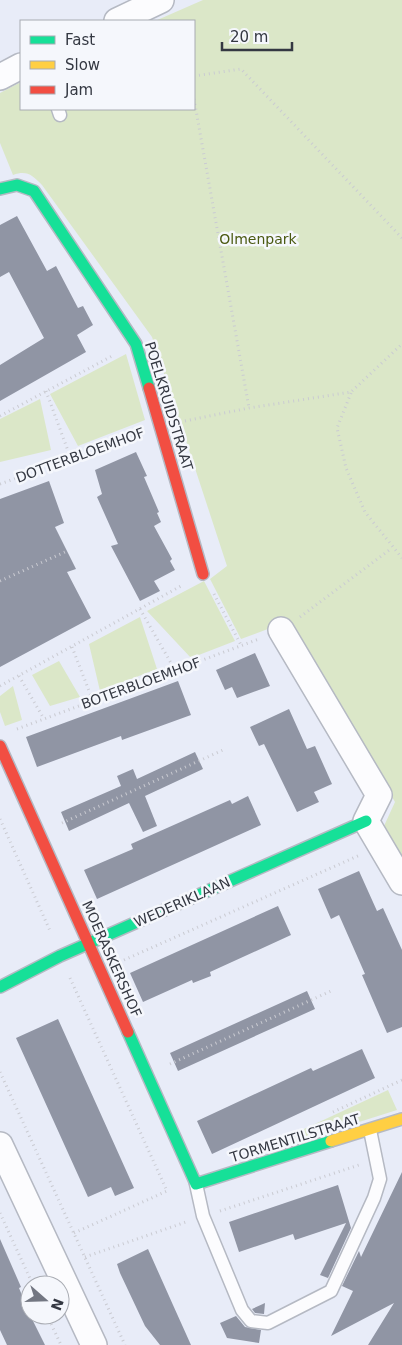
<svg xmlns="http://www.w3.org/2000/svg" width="402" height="1345" font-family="'DejaVu Sans',sans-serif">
<rect width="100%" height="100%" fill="#e8ecf8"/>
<!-- green -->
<path fill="#dbe7c8" d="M203,0H402V862L384,826L395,802L289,621L241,639L210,579L227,566L152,337L42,185C32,175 27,170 13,175L0,143V93L21,82V109H194V21H155Z
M126,354L145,420L78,446L50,394Z
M40,399L51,450L0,462V419Z
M204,581L235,641L191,658L147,611Z
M140,617L157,669L100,691L89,644Z
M59,661L80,697L50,706L32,675Z
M13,686L22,720L5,726L0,712V696Z
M388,1090L397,1110L233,1162Z"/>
<!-- building -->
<path fill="#9095a4" d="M17,216L47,271L56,266L78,308L83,306L93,325L77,335L86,352L0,401V365L44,338L9,272L0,277V225Z
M136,452L147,476L144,477L159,512L157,513L161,522L154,526L172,559L170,561L175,570L154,581L160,591L140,601L111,546L118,544L97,497L102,494L95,470Z
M49,481L64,523L55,527L76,569L67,572L91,618L0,667V499Z
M255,653L270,686L237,698L232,687L225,690L216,670Z
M178,681L191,715L122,740L121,736L37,767L26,737Z
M289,709L307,749L315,746L332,784L314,792L319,802L297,812L264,744L259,746L250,727Z
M195,752L203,769L145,796L157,826L143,832L129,803L69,831L61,812L121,786L117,776L133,769L137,779Z
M248,796L261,825L97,899L84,870L133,849L131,844L230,800L232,804Z
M359,871L377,911L383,908L402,950V1027L387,1033L362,975L365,974L339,915L331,919L318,889Z
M278,906L291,935L210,972L211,976L193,983L192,980L143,1002L130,973Z
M307,991L315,1009L178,1071L170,1053Z
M58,1019L134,1188L115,1196L111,1187L88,1197L16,1038Z
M362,1049L375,1078L212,1154L197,1121L311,1068L313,1071Z
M402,1172V1345H368L394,1303L331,1336L353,1291L342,1286L359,1251L361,1257Z
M338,1185L351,1228L328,1278L320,1275L346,1223L295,1240L293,1234L239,1252L229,1222Z
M0,1239L21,1287L19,1288L30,1315L45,1345H7L0,1330Z
M148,1249L173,1305L191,1345H160L145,1326L120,1273L117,1264Z
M265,1303L264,1314L255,1313L252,1309Z
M236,1316L245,1327L261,1330L259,1343L227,1338L220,1323Z"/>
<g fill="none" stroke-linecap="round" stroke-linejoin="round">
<defs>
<path id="lane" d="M58,109L60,115
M196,1184L203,1216L242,1310L251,1321L268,1323L331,1291L374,1198L380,1179L370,1130"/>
<path id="street" d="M117,21L161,0
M0,77L21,66
M281,630L379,795L366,821L402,882
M0,1145L94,1345"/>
<path id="fast" d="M0,189L17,185L34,191L136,344L149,388
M0,987L60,956L366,821
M128,1032L196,1184L331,1141"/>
<path id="slow" d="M331,1141L402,1119"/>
<path id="jam" d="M149,388L203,574
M0,746L128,1032"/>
</defs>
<!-- lane casing -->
<use href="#lane" stroke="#b5b9c3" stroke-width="15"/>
<!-- street casing -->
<use href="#street" stroke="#b5b9c3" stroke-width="28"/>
<!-- fast casing -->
<use href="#fast" stroke="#b5b9c3" stroke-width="14"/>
<!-- slow casing -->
<use href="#slow" stroke="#b5b9c3" stroke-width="14"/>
<!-- jam casing -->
<use href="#jam" stroke="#b5b9c3" stroke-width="14"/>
<!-- path -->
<path stroke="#cacbd2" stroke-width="3" stroke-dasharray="1 4" stroke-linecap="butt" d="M194,76L241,69L402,238
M194,99L249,408
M46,391L71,459
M351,393L337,428L346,468L365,512L402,558
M0,416L114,355
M185,421L249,408L351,392L402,344
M0,484L136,435
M0,581L65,552
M214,594L241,645
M140,609L175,670
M300,617L392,548
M72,647L93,701
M19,676L44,719
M0,686L181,586
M17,729L259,639
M0,819L51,933
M62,823L223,750
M124,960L360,855
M70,978L167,1191
M170,1064L331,991
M0,1072L125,1345
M333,1112L402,1080
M220,1211L359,1165
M0,1213L33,1285
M74,1233L167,1191
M85,1257L186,1222
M47,1315L61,1345"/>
<!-- lane -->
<use href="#lane" stroke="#fcfcfe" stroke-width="12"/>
<!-- street -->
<use href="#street" stroke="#fcfcfe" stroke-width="25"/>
<!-- fast -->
<use href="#fast" stroke="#16e098" stroke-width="11"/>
<!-- slow -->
<use href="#slow" stroke="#ffcf43" stroke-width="11"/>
<!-- jam -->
<use href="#jam" stroke="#f24e42" stroke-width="11"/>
</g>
<g text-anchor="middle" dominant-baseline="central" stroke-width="5" stroke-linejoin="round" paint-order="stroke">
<!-- park labels -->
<g font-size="14" fill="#4a5911" stroke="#f5f7fc">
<text x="258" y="239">Olmenpark</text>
</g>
<!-- street labels -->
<g font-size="14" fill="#343842" stroke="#f5f7fc">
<text transform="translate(169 406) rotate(73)">POELKRUIDSTRAAT</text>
<text transform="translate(80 455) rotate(-20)">DOTTERBLOEMHOF</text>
<text transform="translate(141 683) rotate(-20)">BOTERBLOEMHOF</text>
<text transform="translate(182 902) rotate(-24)">WEDERIKLAAN</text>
<text transform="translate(112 959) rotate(66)">MOERASKERSHOF</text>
<text transform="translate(295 1138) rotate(-17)">TORMENTILSTRAAT</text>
</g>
</g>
<!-- legend -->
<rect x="20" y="20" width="175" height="90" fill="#f5f7fc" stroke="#a8abb2"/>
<rect x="30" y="36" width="25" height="8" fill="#16e098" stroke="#a8abb2"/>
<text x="65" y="45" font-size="15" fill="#343842">Fast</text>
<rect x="30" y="61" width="25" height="8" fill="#ffcf43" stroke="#a8abb2"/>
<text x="65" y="70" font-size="15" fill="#343842">Slow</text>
<rect x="30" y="86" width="25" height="8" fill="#f24e42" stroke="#a8abb2"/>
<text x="65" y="95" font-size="15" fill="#343842">Jam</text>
<!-- north arrow -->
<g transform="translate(45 1300) rotate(110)"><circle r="24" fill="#f5f7fc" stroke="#a8abb2"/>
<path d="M0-4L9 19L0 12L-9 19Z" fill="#737782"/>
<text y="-8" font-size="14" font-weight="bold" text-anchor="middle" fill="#343842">N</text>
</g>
<!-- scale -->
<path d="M222 42v8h70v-8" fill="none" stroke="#343842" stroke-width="2.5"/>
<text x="230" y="42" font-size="15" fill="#343842" stroke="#f5f7fc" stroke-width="4" paint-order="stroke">20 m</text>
</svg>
